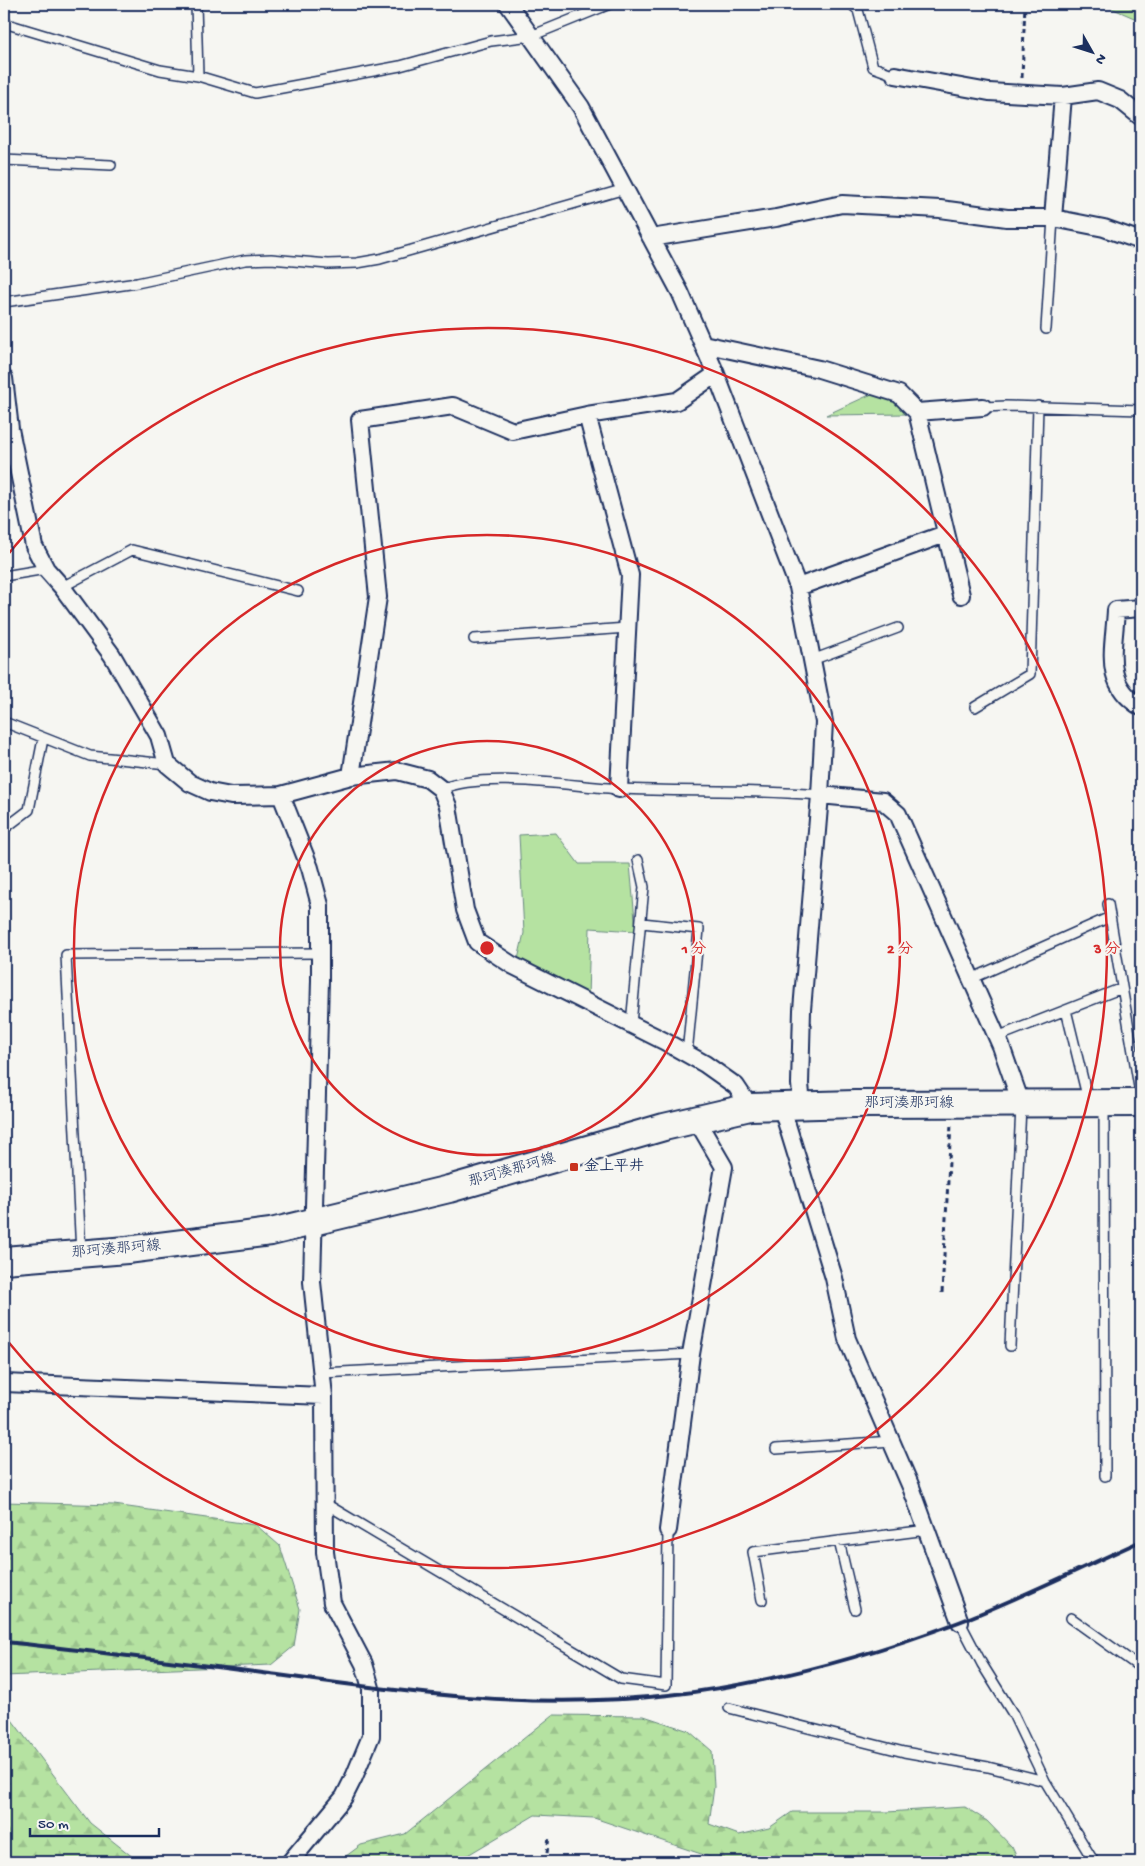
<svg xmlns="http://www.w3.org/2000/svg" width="1145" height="1866" font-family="'Gochi Hand','Klee One',sans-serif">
<defs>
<pattern id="forest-firs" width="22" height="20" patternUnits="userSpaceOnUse" patternTransform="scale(1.25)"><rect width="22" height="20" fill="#b5e2a1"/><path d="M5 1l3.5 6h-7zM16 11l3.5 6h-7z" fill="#9bc28d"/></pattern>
</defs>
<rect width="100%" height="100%" fill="#f6f6f2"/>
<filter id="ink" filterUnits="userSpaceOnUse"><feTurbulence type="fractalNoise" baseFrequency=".02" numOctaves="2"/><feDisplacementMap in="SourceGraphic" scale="10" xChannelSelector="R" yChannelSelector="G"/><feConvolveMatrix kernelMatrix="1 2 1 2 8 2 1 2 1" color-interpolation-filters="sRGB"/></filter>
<g filter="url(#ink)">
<!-- green -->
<path fill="#b5e2a1" stroke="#688880" d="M876,392L897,399L909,414L826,415Z
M556,833L579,864H630L636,931L590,928L588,998L517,964L524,933L519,835Z"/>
<!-- forest -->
<path fill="url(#forest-firs)" stroke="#688880" d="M1102,4H1141V21Z
M4,1502L114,1505L256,1525L280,1546L300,1609L294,1646L271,1665L4,1676Z
M4,1696L9,1716L90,1823L139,1862H4Z
M553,1715L644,1716L689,1731L712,1751L714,1787L709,1824L739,1835L769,1828L792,1812H887L965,1807L987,1821L1012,1847L1019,1862H725L594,1818L535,1815L456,1862H338L361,1845L405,1834Z"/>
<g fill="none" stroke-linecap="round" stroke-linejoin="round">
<defs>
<path id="service" d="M196,4L198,76
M851,4L858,10L873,67L895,75
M4,23L160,70L198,76L255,93L400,66L491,41L531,36L610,4
M4,160L111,165
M4,302L137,283L245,260L271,259L328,264L357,263L380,259L625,189
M1046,329L1053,218
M983,407L1006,406L1141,410
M4,576L46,569
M62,587L132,550L298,591
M474,639L627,628
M812,660L898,628
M975,707L1030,674L1038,406
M4,722L90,756L167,764
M441,789C485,771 569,786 619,789C686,792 753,789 820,795
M4,829L29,810L43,739
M1108,904L1141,1099
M642,923L699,929L687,1054
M971,979L1110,917
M1066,1010L1088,1100
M631,1024L644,887L638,860
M997,1037L1122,988
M1104,1106L1105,1476
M81,1253L66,955L320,953
M1010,1346L1021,1106
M322,1373L691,1354
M776,1449L892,1441
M326,1504L621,1679L666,1685L668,1530
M839,1541L855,1609
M762,1600L753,1552L927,1530
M1071,1618L1141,1668
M960,1622L982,1664L1013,1714L1045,1781L1094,1862
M729,1708L904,1752L988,1767L1045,1781"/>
<path id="minor" d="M508,4L581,107L680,292L716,374L798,587L824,722L820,795L802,1010L800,1084L802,1105
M895,75L989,92L1063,96L1098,91L1120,100L1141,117
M1053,218L1063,96
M651,238L776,218L842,204L940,209L1007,218H1053L1104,228L1141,241
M703,344L819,369L899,394L917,412L983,407
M4,378L10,429L34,546L46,569L62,587L112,655L159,736L167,764L190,783L210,792L231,796L281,795L351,776L397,771L428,779L441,789L448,806L465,910L477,942L512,965L664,1041L705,1064L736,1086L750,1107
M917,412L961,595
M587,415L630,575L619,789
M798,587L945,534
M1141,608L1116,610C1114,650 1102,683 1141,707
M351,776L378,597L360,420L453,406L513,431L587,415L677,401L716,374
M281,795L310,868L320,905V980L312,1282L324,1396L325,1552L332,1603L364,1664L371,1688V1736L354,1777L344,1797L290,1862
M820,795L883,801L898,814L1001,1046L1021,1103
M781,1105L834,1278L847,1339L911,1487L960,1622
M4,1383L324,1396
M668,1530L691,1354L724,1167L696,1119"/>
<path id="primary" d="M4,1260L127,1250L271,1232L449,1189L664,1127L750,1107L855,1104L1141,1103"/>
</defs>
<!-- service casing -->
<use href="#service" stroke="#1b2f5e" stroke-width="12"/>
<!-- minor casing -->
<use href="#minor" stroke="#1b2f5e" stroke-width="20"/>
<!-- primary casing -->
<use href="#primary" stroke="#1b2f5e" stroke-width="30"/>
<!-- path -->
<path stroke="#1b2f5e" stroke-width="3" stroke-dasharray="5 4" stroke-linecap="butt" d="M1022,78L1025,4
M942,1293L951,1124
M546,1862L549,1836"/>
<!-- service -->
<use href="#service" stroke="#f6f6f2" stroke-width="9"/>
<!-- minor -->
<use href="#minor" stroke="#f6f6f2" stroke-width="16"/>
<!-- primary -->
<use href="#primary" stroke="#f6f6f2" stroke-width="26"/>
<!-- rail -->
<path stroke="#1b2f5e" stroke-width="4" d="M4,1642C95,1651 186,1663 278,1675C407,1693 538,1710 669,1695C768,1684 866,1657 959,1622C1021,1598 1081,1568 1141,1541"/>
</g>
</g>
<!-- distance rings -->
<g fill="none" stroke="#d62828" stroke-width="2.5">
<circle cx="487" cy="948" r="207"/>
<circle cx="487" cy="948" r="413"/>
<path d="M5 558A620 620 0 1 1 5 1338"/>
</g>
<!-- markers -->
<rect fill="#c8321e" stroke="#f6f6f2" stroke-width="2" x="569" y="1162" width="10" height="10" rx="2.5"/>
<g text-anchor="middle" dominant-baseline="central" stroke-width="4" stroke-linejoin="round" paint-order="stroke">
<!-- street labels -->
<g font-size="15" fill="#1b2f5e" stroke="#f6f6f2">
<text x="909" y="1104">那珂湊那珂線</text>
<text transform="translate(512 1171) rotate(-16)">那珂湊那珂線</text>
<text transform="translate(116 1250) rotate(-5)">那珂湊那珂線</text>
</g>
<!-- poi labels -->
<g font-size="15" font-weight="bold" fill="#1b2f5e" stroke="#f6f6f2" text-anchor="start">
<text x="584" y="1167">金上平井</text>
</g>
</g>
<circle cx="487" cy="948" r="8" fill="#d62828" stroke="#f6f6f2" stroke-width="2.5"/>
<g font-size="15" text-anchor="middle" font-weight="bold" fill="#d62828" stroke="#f6f6f2" stroke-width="4" stroke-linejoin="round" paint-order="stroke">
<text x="694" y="953">1 分</text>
<text x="900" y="953">2 分</text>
<text x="1107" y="953">3 分</text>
</g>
<!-- margin -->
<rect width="1145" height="1866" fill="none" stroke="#f6f6f2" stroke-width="20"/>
<rect x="10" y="10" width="1125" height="1846" fill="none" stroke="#1b2f5e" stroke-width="2" filter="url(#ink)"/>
<!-- north arrow -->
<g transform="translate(1092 52) rotate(129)" stroke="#f6f6f2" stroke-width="4" paint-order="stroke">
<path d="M0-4L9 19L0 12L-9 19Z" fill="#1b2f5e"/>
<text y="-8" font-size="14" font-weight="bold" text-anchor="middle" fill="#1b2f5e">N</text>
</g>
<!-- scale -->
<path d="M30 1828v8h129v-8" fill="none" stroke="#1b2f5e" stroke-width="2.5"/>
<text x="38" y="1828" font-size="15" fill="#1b2f5e" stroke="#f6f6f2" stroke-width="4" paint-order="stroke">50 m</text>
</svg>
